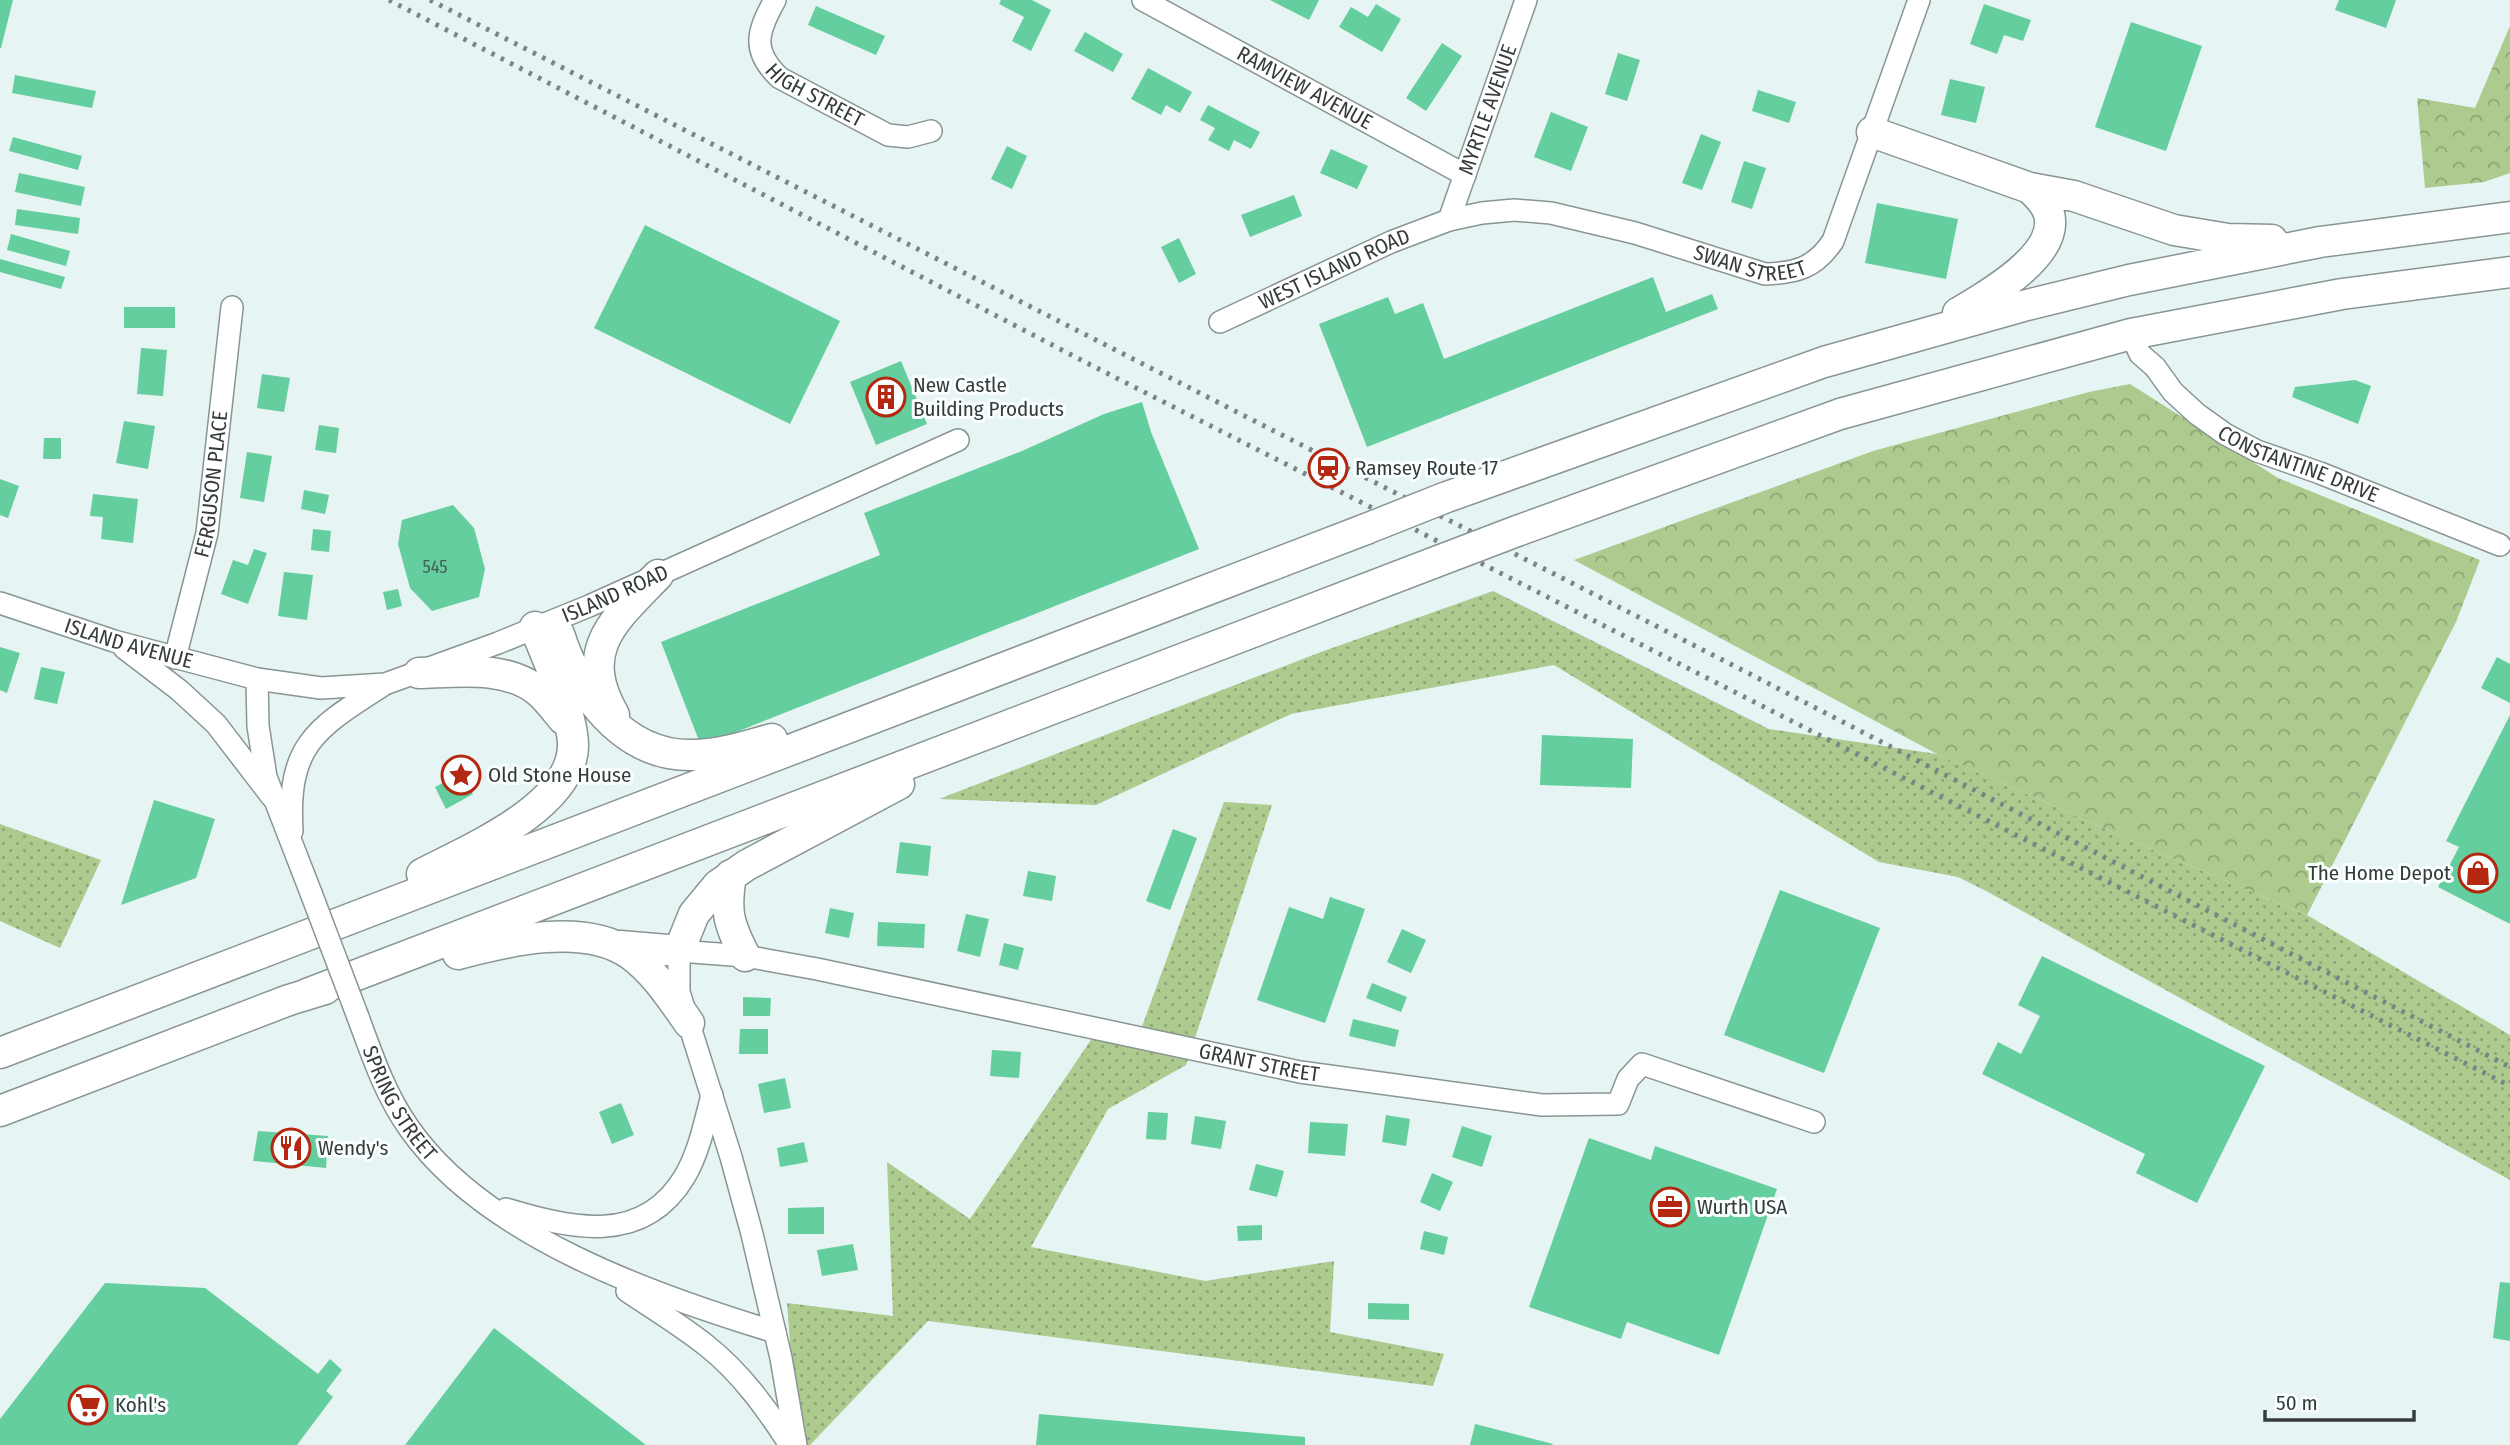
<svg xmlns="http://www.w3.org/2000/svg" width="2510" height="1445" font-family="'Fira Sans Condensed',sans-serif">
<defs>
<pattern id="grass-dots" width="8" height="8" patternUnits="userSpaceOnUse" patternTransform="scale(1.75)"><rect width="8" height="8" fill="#adca8f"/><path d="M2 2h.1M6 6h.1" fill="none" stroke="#8ea576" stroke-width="1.8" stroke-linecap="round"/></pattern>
<pattern id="forest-crowns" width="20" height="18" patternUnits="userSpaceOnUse" patternTransform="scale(1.75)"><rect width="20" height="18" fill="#adca8f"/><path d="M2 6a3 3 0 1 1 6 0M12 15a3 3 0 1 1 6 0" fill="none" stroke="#8ea576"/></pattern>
</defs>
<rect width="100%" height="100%" fill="#e6f4f3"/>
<!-- grass -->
<path fill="url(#grass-dots)" d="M1493,591L1769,729L1937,754L2148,848L2307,915L2510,1035V1180L1988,892L1958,877L1879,862L1554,665L1291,714L1096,805L939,799L1321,652Z
M1224,802L1272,805L1186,1065L1108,1109L1031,1247L1205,1281L1334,1261L1330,1332L1444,1354L1433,1386L928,1321L810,1445H798L787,1303L893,1316L887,1162L970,1219L1103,1022L1140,1032Z
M0,824L101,860L60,948L0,921Z"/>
<!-- forest -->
<path fill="url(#forest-crowns)" d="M2510,26V173L2484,182L2425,188L2417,98L2475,108Z
M2130,384L2278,478L2480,560L2456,622L2307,915L2148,848L1937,754L1574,560L1873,451L2089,392Z"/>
<!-- building -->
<path fill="#65ce9e" d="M0,0H13L1,48H0Z
M1001,0H1032L1051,10L1031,51L1012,41L1024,17L999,4Z
M1270,0H1319L1309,20Z
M2339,0H2396L2386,28L2335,10Z
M1376,4L1401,19L1382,52L1339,27L1351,7L1368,17Z
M1984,4L2031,20L2023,41L2004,35L1997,54L1970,44Z
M816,6L885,36L876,55L808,25Z
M2131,22L2202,46L2166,151L2095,127Z
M1085,32L1123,54L1113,72L1074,51Z
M1442,43L1462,56L1426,111L1406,98Z
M1618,53L1640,60L1627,101L1605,94Z
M1148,68L1192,92L1180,113L1166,105L1161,115L1131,99Z
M15,75L96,91L92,108L12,93Z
M1950,79L1985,87L1976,123L1941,115Z
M1758,90L1796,102L1789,123L1752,111Z
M1208,105L1260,132L1251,149L1234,140L1229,151L1208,140L1215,128L1200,120Z
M1551,112L1588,127L1571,171L1534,157Z
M1701,134L1721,142L1702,190L1682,183Z
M13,137L82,156L78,170L9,151Z
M1007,146L1027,156L1012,189L991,179Z
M1331,149L1368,166L1357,189L1320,173Z
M1744,161L1766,168L1752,209L1731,202Z
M19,173L85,187L81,206L15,192Z
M1294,195L1302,216L1250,237L1241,215Z
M1877,203L1958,219L1946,279L1865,263Z
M17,209L80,218L78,234L15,225Z
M645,225L840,321L790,424L594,328Z
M11,234L70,251L66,266L7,250Z
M1179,238L1196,274L1179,283L1161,247Z
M0,259L65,277L61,289L0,272Z
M1653,277L1666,312L1712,294L1718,309L1367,447L1319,324L1388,297L1395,314L1423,303L1444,359Z
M124,307H175V328H124Z
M141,348L167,350L163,396L137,394Z
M901,361L927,424L876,445L850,382Z
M262,374L290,378L284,412L257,408Z
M2355,380L2371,386L2358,424L2292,397L2295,387Z
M1142,402L1151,432L1199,549L701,746L661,642L880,555L864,513L1022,451L1104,414Z
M124,421L155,426L148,469L116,463Z
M319,425L339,428L336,453L315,450Z
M44,438H61V459H43Z
M247,452L272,456L264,502L240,498Z
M0,479L19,486L8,518L0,515Z
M304,490L329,495L325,514L301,509Z
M93,494L138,499L133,543L101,539L103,517L90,516Z
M453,505L474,528L485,569L479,597L432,611L410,588L398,544L402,520Z
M313,529L331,531L329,552L311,550Z
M254,549L267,553L248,604L221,594L233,560L248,565Z
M284,572L313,575L307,620L278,616Z
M398,589L402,606L387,610L383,592Z
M0,647L20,653L7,693L0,690Z
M2497,657L2510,664V703L2481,688Z
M41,667L65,672L57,704L34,699Z
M2510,715V924L2438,887L2459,847L2446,841Z
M1542,735L1633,739L1631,788L1540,785Z
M462,773L473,794L446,809L435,787Z
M154,800L215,819L196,878L121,905Z
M1173,829L1197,838L1170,910L1146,901Z
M900,842L931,846L928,876L896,873Z
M1028,871L1056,876L1052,901L1023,896Z
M1780,890L1880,928L1824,1073L1724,1035Z
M1330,897L1365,909L1325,1023L1257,1000L1289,907L1323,919Z
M830,908L854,913L849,938L825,933Z
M966,914L989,919L980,957L957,951Z
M878,922L925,924L924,948L877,946Z
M1402,929L1426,940L1411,973L1387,962Z
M1004,943L1024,948L1018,970L999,965Z
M2042,956L2265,1066L2197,1203L2136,1173L2145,1154L1982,1074L1998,1042L2021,1054L2040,1016L2018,1005Z
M1372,983L1407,997L1401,1012L1366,998Z
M743,997L771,998L770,1016H743Z
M1353,1019L1399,1030L1395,1047L1349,1036Z
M740,1029H768V1054H739Z
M992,1050L1021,1052L1019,1078L990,1076Z
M785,1078L791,1108L764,1113L758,1084Z
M621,1103L634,1135L612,1144L599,1112Z
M1148,1112L1168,1113L1166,1140L1146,1139Z
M1386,1115L1410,1119L1406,1146L1382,1142Z
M1195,1116L1226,1121L1221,1149L1191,1144Z
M1310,1122L1348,1124L1345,1156L1308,1153Z
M1462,1126L1492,1136L1482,1167L1452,1157Z
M258,1131L328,1136L326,1168L253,1161Z
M1589,1138L1651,1160L1655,1146L1777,1189L1719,1355L1627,1322L1621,1339L1529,1307Z
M804,1142L808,1162L780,1167L777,1148Z
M1256,1164L1284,1171L1277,1197L1249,1190Z
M1432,1173L1453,1182L1440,1211L1420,1202Z
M824,1207V1234H788V1208Z
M1262,1225V1240L1238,1241L1237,1226Z
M1424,1231L1448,1237L1444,1255L1420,1249Z
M853,1244L858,1270L822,1276L817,1250Z
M2500,1282L2510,1283V1341L2493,1338Z
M105,1283L205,1288L318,1374L330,1359L342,1370L326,1391L333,1397L297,1445H0V1419Z
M1368,1303L1409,1304V1320L1368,1319Z
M494,1328L646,1445H405Z
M1039,1414L1305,1437V1445H1036Z
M1475,1424L1553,1444L1552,1445H1470Z"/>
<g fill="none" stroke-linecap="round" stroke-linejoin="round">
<defs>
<g id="minor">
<path id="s1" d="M775,0C757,32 751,51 780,78L888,135L908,137L931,131"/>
<path id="s2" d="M1143,0L1465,175"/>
<path id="s3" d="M1449,220L1526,0"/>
<path id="s4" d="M1220,322L1391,242L1449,220L1482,213L1514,210L1551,213L1635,233L1765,274C1796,273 1815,268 1833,241L1919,0"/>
<path id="s5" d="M2131,334L2140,354L2155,367L2173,392L2197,414L2225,434L2257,451L2320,473L2500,545"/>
<path id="s6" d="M0,603L114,641L257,679L321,688L385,684L498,643L589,606L958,440"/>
<path d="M124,648L179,690L216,724L272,797"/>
<path id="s7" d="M175,658L207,533L232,307"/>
<path d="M257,679L258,726L266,777L311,893"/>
<path d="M292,831C287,745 315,729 382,686"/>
<path id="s8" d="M358,1017C372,1055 385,1094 409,1128C484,1236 653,1295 775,1332"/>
<path d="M506,1209C570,1228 643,1247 685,1176C699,1152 705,1122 712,1095"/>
<path d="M627,1291C654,1309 682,1326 707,1346C741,1373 767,1409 790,1445"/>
<path id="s9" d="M796,1445L781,1358L752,1234L731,1157L679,992V951L745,956L817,969L1300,1072L1542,1105L1618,1104L1628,1079L1642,1064L1814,1122"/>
</g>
<path id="highway" d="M1872,132L2030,188L2074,196L2174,230L2228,239L2272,240
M1958,313C1987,296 2060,255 2049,214C2046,203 2038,196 2030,188
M1444,498L1824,362L2023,306L2129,280L2320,242L2510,217
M1517,531L1840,414L2131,334L2342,294L2510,272
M559,634C578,693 623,757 693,755C720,755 746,746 772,739
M419,673C457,672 504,665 537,690C547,698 555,709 563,719
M614,715C576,649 615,620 658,575
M422,874C468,850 572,807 573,746C573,713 547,659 535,627
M731,875C725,911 728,923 745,956
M620,946L679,951L694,914L718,885L747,865L899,784
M458,954C507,941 584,922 630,954C655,972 672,999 689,1023
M307,994L1433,563
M0,1053L1366,529
M0,1111L289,1000L325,989"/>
</defs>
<!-- minor casing -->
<use href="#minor" stroke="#889594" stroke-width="24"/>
<!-- highway casing -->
<use href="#highway" stroke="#889594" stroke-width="33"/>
<!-- minor -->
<use href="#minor" stroke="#fff" stroke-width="21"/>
<!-- highway -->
<use href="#highway" stroke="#fff" stroke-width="30"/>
<!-- rail -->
<path stroke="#7c8585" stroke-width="5" stroke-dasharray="3.5 7" stroke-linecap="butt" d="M389,0L1087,363L2510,1086
M430,0L1752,675L2510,1067"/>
<defs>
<path id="minor-bridge" d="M311,893L358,1017"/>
<path id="highway-bridge" d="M1366,529L1444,498
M1433,563L1517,531"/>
</defs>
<!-- minor-bridge casing -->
<use href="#minor-bridge" stroke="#889594" stroke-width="24" stroke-linecap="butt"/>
<!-- highway-bridge casing -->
<use href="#highway-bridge" stroke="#889594" stroke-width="33" stroke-linecap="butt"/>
<!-- minor-bridge -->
<use href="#minor-bridge" stroke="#fff" stroke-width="21"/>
<!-- highway-bridge -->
<use href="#highway-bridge" stroke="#fff" stroke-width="30"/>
</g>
<!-- icons -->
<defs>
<symbol id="building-ring" viewBox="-11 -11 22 22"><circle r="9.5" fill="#f9ffff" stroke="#b42710" stroke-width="1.5"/><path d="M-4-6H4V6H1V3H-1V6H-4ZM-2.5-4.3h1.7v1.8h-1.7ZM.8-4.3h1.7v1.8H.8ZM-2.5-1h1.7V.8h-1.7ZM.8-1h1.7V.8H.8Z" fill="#b42710"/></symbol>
<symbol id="station-ring" viewBox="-11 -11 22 22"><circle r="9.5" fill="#f9ffff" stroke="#b42710" stroke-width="1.5"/><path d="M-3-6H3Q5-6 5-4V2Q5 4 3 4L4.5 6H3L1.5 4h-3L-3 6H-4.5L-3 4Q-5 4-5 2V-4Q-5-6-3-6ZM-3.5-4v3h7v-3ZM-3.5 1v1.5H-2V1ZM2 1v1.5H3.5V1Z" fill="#b42710"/></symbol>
<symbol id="sight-ring" viewBox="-11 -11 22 22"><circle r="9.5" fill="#f9ffff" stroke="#b42710" stroke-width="1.5"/><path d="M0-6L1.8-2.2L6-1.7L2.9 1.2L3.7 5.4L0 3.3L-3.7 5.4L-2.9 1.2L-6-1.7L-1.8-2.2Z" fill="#b42710"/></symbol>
<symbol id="shop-ring" viewBox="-11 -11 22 22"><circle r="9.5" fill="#f9ffff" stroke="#b42710" stroke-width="1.5"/><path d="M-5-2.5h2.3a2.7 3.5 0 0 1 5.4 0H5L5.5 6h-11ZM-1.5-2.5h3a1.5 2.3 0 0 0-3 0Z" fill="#b42710"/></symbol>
<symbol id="restaurant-ring" viewBox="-11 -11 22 22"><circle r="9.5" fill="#f9ffff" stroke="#b42710" stroke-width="1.5"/><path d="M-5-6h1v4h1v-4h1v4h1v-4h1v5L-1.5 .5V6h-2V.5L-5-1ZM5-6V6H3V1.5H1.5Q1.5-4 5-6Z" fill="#b42710"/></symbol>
<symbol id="office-ring" viewBox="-11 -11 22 22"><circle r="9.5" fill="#f9ffff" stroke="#b42710" stroke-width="1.5"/><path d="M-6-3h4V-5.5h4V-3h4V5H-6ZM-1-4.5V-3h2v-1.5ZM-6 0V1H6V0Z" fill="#b42710"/></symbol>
<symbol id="supermarket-ring" viewBox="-11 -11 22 22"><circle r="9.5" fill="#f9ffff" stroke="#b42710" stroke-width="1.5"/><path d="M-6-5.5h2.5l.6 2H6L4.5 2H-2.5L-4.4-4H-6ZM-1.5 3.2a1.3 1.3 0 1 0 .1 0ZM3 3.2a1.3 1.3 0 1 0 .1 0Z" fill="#b42710"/></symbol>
</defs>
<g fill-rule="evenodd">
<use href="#building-ring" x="864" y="375" width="44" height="44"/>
<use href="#station-ring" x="1306" y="446" width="44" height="44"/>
<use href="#sight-ring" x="439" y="753" width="44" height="44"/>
<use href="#shop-ring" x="2456" y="851" width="44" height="44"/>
<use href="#restaurant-ring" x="269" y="1126" width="44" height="44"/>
<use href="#office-ring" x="1648" y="1185" width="44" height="44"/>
<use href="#supermarket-ring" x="66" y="1383" width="44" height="44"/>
</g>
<g text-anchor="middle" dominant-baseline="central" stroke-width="6" stroke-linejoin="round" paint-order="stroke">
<!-- number labels -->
<g font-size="18" fill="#426054">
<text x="435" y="567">545</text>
</g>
<!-- street labels -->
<g font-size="21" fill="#363c3c" stroke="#f9ffff">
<text stroke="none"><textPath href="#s2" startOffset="184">RAMVIEW AVENUE</textPath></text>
<text stroke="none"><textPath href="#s1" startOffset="126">HIGH STREET</textPath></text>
<text stroke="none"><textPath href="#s3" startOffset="117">MYRTLE AVENUE</textPath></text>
<text stroke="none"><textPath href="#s4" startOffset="560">SWAN STREET</textPath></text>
<text stroke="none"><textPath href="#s4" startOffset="126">WEST ISLAND ROAD</textPath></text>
<text stroke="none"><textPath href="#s5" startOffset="219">CONSTANTINE DRIVE</textPath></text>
<text stroke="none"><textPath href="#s7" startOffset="178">FERGUSON PLACE</textPath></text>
<text stroke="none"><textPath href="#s6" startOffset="644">ISLAND ROAD</textPath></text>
<text stroke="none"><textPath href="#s6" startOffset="135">ISLAND AVENUE</textPath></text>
<text stroke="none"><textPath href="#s9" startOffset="1101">GRANT STREET</textPath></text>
<text stroke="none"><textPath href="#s8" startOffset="96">SPRING STREET</textPath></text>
</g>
<!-- poi labels -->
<g font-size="21" fill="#363c3c" stroke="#f9ffff" text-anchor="start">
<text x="913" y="385">New Castle<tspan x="913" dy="24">Building Products</tspan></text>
<text x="1355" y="468">Ramsey Route 17</text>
<text x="488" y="775">Old Stone House</text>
<text x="2451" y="873" text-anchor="end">The Home Depot</text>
<text x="318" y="1148">Wendy's</text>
<text x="1697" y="1207">Wurth USA</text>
<text x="115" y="1405">Kohl's</text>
</g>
</g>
<!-- scale -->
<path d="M2265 1410v10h149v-10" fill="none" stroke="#363c3c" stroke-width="3.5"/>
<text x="2276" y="1410" font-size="21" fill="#363c3c" stroke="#f9ffff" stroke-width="5" paint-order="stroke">50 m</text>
</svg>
